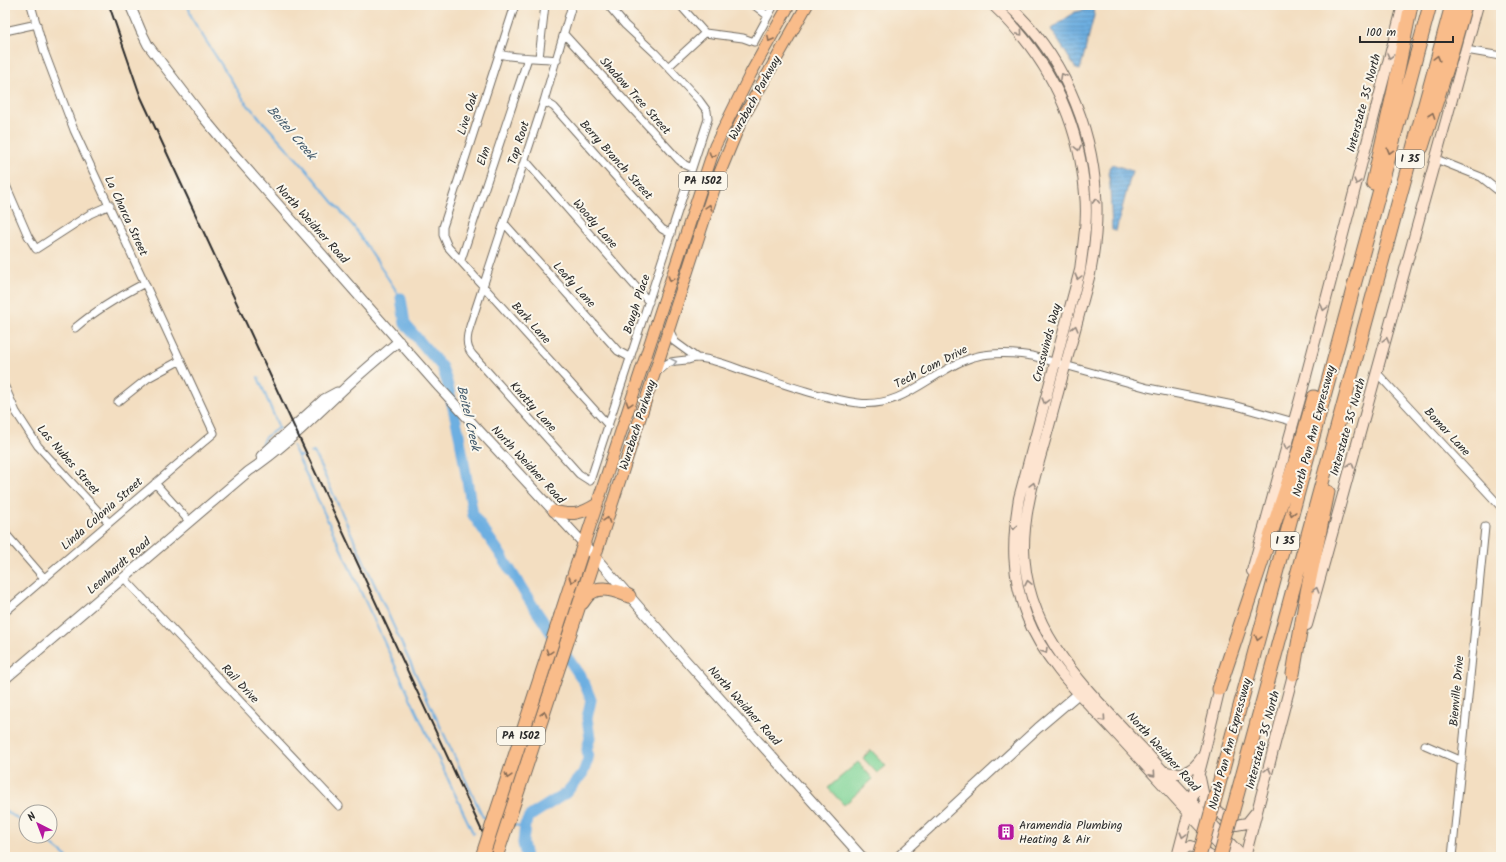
<svg xmlns="http://www.w3.org/2000/svg" width="1506" height="862" font-family="Kalam,sans-serif">
<defs>
<pattern id="water-rules" width="6" height="5" patternUnits="userSpaceOnUse"><rect width="6" height="5" fill="#6dafe1"/><path d="M0 2.5h6" fill="none" stroke="#5a8fb7"/></pattern>
</defs>
<rect width="100%" height="100%" fill="#fbf7ec"/>
<filter id="ink" filterUnits="userSpaceOnUse"><feTurbulence type="fractalNoise" baseFrequency=".025" numOctaves="2"/><feDisplacementMap in="SourceGraphic" scale="8" xChannelSelector="R" yChannelSelector="G"/><feConvolveMatrix kernelMatrix="1 2 1 2 8 2 1 2 1" color-interpolation-filters="sRGB"/></filter>
<filter id="wash" filterUnits="userSpaceOnUse"><feTurbulence type="fractalNoise" baseFrequency=".012" numOctaves="4" result="noise"/><feDisplacementMap in="SourceGraphic" scale="16" xChannelSelector="R" yChannelSelector="G"/><feGaussianBlur stdDeviation="0.9" result="paint"/><feColorMatrix in="noise" values="0 0 0 0 0 0 0 0 0 0 0 0 0 0 0 0 0 1.4 0 .05"/><feComposite in="paint" operator="in"/></filter>
<g filter="url(#wash)">
<rect width="100%" height="100%" fill="#f3dec1"/>
<!-- pitch -->
<path fill="#7fd497" stroke="#558061" d="M871,750L886,766L877,773L863,758Z
M858,762L873,779L844,805L828,788Z"/>
<!-- water -->
<path fill="url(#water-rules)" stroke="#4c6d86" d="M1093,8L1094,16L1080,70L1076,69L1051,29L1075,12Z
M1112,164L1132,171L1116,231L1112,230L1109,168Z"/>
<g fill="none" stroke-linecap="round" stroke-linejoin="round">
<!-- stream -->
<path stroke="#6dafe1" stroke-width="2" d="M188,5L192,19L246,103L305,168L354,227L401,298
M258,377L277,423L279,429
M261,446L264,438L278,428
M293,446L473,833
M311,453L314,452L410,662L483,817L490,819
M298,456H303
M5,810L26,825
M512,824L525,828
M41,836L67,857"/>
<!-- river -->
<path stroke="#6dafe1" stroke-width="11" d="M401,298L405,324L442,367L447,382L459,434L473,515L499,552L531,603L584,682L591,700L587,718L590,738L587,749L588,759L583,773L566,793L530,816L525,825L523,843L526,857"/>
</g>
</g>
<g filter="url(#ink)">
<g fill="none" stroke-linecap="round" stroke-linejoin="round">
<defs>
<path id="minor" d="M515,5L443,227V235L448,247L609,426
M572,5L544,101L470,326C467,336 465,345 472,354L579,474L590,481L708,119L707,111L699,100L655,53L625,25L608,5
M680,5L705,33
M754,5L768,16
M5,31L37,24
M705,33L743,38L754,42L774,5
M564,34L678,159L685,165L692,168
M1466,50L1501,56
M499,54C518,59 538,57 557,60
M539,58L545,5
M668,67L705,33
M544,101L554,107L662,229L671,234
M1436,159L1481,177L1501,193
M525,160L649,302
M5,183L28,236L36,249L90,214L110,205
M504,223L618,351L631,358
M461,260L528,58
M75,328C97,309 120,296 145,283
M669,329L675,342L697,358
M656,373C671,359 669,362 688,360C691,359 694,358 697,358C711,358 730,366 744,371C781,383 818,397 858,403C905,409 933,369 974,357C993,352 1013,353 1032,356L1148,388L1233,405L1294,422
M1377,373L1501,507
M5,387L16,412L38,446L109,523
M118,402L148,378L181,360
M155,483L189,521
M5,533L44,578
M124,578L339,806
M5,612L214,433L74,130L44,51L31,5
M1425,745L1462,761
M1452,857L1485,527"/>
<path id="tertiary" d="M130,5L141,31L148,45L203,117L232,152L439,387L584,544L681,655L862,857
M261,456L324,399L337,392
M5,679L249,471C285,447 315,416 346,387C363,371 381,356 399,341
M898,857L1038,728L1084,689"/>
<path id="secondary" d="M993,5C1047,56 1079,119 1085,194C1088,219 1083,245 1080,270L1019,498C1012,540 1011,576 1027,617C1044,661 1081,696 1113,730C1152,772 1190,815 1230,857
M1008,5C1061,52 1092,124 1096,195C1098,221 1095,247 1090,274C1076,325 1063,375 1049,426C1038,466 1024,506 1024,548C1025,634 1088,690 1142,748C1176,785 1209,821 1243,857
M1252,571L1300,399L1403,5
M1307,625L1478,5
M1163,771C1180,776 1192,773 1202,757
M1200,778L1205,802L1236,825L1247,823L1255,813
M1177,855L1187,847L1191,846L1212,857
M1177,857L1204,754L1221,683
M1245,857L1295,667"/>
<path id="trunk" d="M554,511C573,516 581,514 597,504
M584,544L715,146L751,73L789,5
M595,557L718,177L741,121L807,5"/>
<path id="motorway" d="M1422,147L1448,65L1465,5
M1373,183L1394,90L1411,5
M582,603C584,600 587,596 590,593C602,585 617,591 629,596
M561,615L584,544
M1293,674L1307,592L1328,492
M1219,689L1300,447L1314,397
M1223,769L1430,5
M1242,777L1452,5
M496,857L595,557"/>
</defs>
<!-- minor casing -->
<use href="#minor" stroke="#716a60" stroke-width="9"/>
<!-- tertiary casing -->
<use href="#tertiary" stroke="#716a60" stroke-width="11"/>
<!-- secondary casing -->
<use href="#secondary" stroke="#716a60" stroke-width="12"/>
<!-- trunk casing -->
<use href="#trunk" stroke="#716a60" stroke-width="13"/>
<!-- motorway casing -->
<use href="#motorway" stroke="#716a60" stroke-width="15"/>
<!-- minor -->
<use href="#minor" stroke="#fff" stroke-width="7"/>
<!-- tertiary -->
<use href="#tertiary" stroke="#fff" stroke-width="9"/>
<!-- secondary -->
<use href="#secondary" stroke="#fde4d0" stroke-width="10"/>
<!-- trunk -->
<use href="#trunk" stroke="#f9bc8a" stroke-width="11"/>
<!-- motorway -->
<use href="#motorway" stroke="#f9bc8a" stroke-width="13"/>
<!-- rail -->
<path stroke="#2b2b2b" stroke-width="2" d="M109,5L140,95L494,857"/>
<defs>
<path id="motorway-bridge" d="M482,857L561,615
M1199,857L1223,769
M1220,857L1242,777"/>
</defs>
<!-- motorway-bridge casing -->
<use href="#motorway-bridge" stroke="#716a60" stroke-width="15" stroke-linecap="butt"/>
<!-- motorway-bridge -->
<use href="#motorway-bridge" stroke="#f9bc8a" stroke-width="13"/>
</g>
<!-- one-way arrows -->
<defs><path id="oneway-chevron" d="M-2-3.5L2.5 0L-2 3.5" fill="none" stroke-width="1.6" stroke-linecap="round" stroke-linejoin="round"/></defs>
<g stroke="#94887e">
<use href="#oneway-chevron" transform="translate(1020 33) rotate(50)"/>
<use href="#oneway-chevron" transform="translate(1390 56) rotate(105)"/>
<use href="#oneway-chevron" transform="translate(1063 76) rotate(-119)"/>
<use href="#oneway-chevron" transform="translate(1078 148) rotate(78)"/>
<use href="#oneway-chevron" transform="translate(1357 182) rotate(105)"/>
<use href="#oneway-chevron" transform="translate(1096 201) rotate(-91)"/>
<use href="#oneway-chevron" transform="translate(1078 277) rotate(105)"/>
<use href="#oneway-chevron" transform="translate(1324 308) rotate(105)"/>
<use href="#oneway-chevron" transform="translate(1075 328) rotate(-75)"/>
<use href="#oneway-chevron" transform="translate(1386 340) rotate(-75)"/>
<use href="#oneway-chevron" transform="translate(1045 401) rotate(105)"/>
<use href="#oneway-chevron" transform="translate(1287 447) rotate(106)"/>
<use href="#oneway-chevron" transform="translate(1351 465) rotate(-74)"/>
<use href="#oneway-chevron" transform="translate(1033 485) rotate(-75)"/>
<use href="#oneway-chevron" transform="translate(1014 527) rotate(95)"/>
<use href="#oneway-chevron" transform="translate(1028 583) rotate(-102)"/>
<use href="#oneway-chevron" transform="translate(1316 590) rotate(-74)"/>
<use href="#oneway-chevron" transform="translate(1045 651) rotate(58)"/>
<use href="#oneway-chevron" transform="translate(1103 719) rotate(48)"/>
<use href="#oneway-chevron" transform="translate(1268 770) rotate(-75)"/>
<use href="#oneway-chevron" transform="translate(1153 774) rotate(48)"/>
<use href="#oneway-chevron" transform="translate(1183 835) rotate(105)"/>
</g>
<g stroke="#886c56">
<use href="#oneway-chevron" transform="translate(770 39) rotate(119)"/>
<use href="#oneway-chevron" transform="translate(1437 58) rotate(-75)"/>
<use href="#oneway-chevron" transform="translate(1432 115) rotate(-71)"/>
<use href="#oneway-chevron" transform="translate(1390 151) rotate(105)"/>
<use href="#oneway-chevron" transform="translate(712 155) rotate(109)"/>
<use href="#oneway-chevron" transform="translate(709 207) rotate(-73)"/>
<use href="#oneway-chevron" transform="translate(671 279) rotate(108)"/>
<use href="#oneway-chevron" transform="translate(629 404) rotate(108)"/>
<use href="#oneway-chevron" transform="translate(1292 513) rotate(105)"/>
<use href="#oneway-chevron" transform="translate(607 520) rotate(-72)"/>
<use href="#oneway-chevron" transform="translate(572 580) rotate(108)"/>
<use href="#oneway-chevron" transform="translate(1258 638) rotate(105)"/>
<use href="#oneway-chevron" transform="translate(549 652) rotate(108)"/>
<use href="#oneway-chevron" transform="translate(544 714) rotate(-72)"/>
<use href="#oneway-chevron" transform="translate(508 776) rotate(108)"/>
</g>
<use stroke="#a0a0a0" href="#oneway-chevron" transform="translate(674 362) rotate(-14)"/>
</g>
<!-- icons -->
<defs>
<symbol id="building-square" viewBox="-11 -11 22 22"><rect x="-9" y="-9" width="18" height="18" rx="4" fill="#b5179e" stroke="#fbf7ec"/><path d="M-4-6H4V6H1V3H-1V6H-4ZM-2.5-4.3h1.7v1.8h-1.7ZM.8-4.3h1.7v1.8H.8ZM-2.5-1h1.7V.8h-1.7ZM.8-1h1.7V.8H.8Z" fill="#fff"/></symbol>
</defs>
<g fill-rule="evenodd">
<use href="#building-square" x="996" y="822" width="20" height="20"/>
</g>
<g text-anchor="middle" dominant-baseline="central" stroke-width="4" stroke-linejoin="round" paint-order="stroke">
<!-- shield labels -->
<g fill="#fbf7ec" stroke="#696865" stroke-width="1">
<rect x="1396" y="150" width="28" height="18" rx="3"/>
<rect x="679" y="172" width="48" height="18" rx="3"/>
<rect x="1271" y="532" width="28" height="18" rx="3"/>
<rect x="497" y="727" width="48" height="18" rx="3"/>
</g>
<g font-size="11" font-weight="bold" fill="#2b2b2b">
<text x="1410" y="159">I 35</text>
<text x="703" y="181">PA 1502</text>
<text x="1285" y="541">I 35</text>
<text x="521" y="736">PA 1502</text>
</g>
<!-- street labels -->
<g font-size="12" fill="#2b2b2b" stroke="#fbf7ec">
<text transform="translate(635 96) rotate(48)">Shadow Tree Street</text>
<text transform="translate(755 98) rotate(-61)">Wurzbach Parkway</text>
<text transform="translate(1364 103) rotate(-75)">Interstate 35 North</text>
<text transform="translate(468 114) rotate(-72)">Live Oak</text>
<text transform="translate(519 143) rotate(-72)">Tap Root</text>
<text transform="translate(484 156) rotate(-72)">Elm</text>
<text transform="translate(616 160) rotate(48)">Berry Branch Street</text>
<text transform="translate(126 216) rotate(65)">La Charca Street</text>
<text transform="translate(312 224) rotate(48)">North Weidner Road</text>
<text transform="translate(595 224) rotate(49)">Woody Lane</text>
<text transform="translate(574 285) rotate(48)">Leafy Lane</text>
<text transform="translate(637 304) rotate(-72)">Bough Place</text>
<text transform="translate(531 323) rotate(48)">Bark Lane</text>
<text transform="translate(1047 343) rotate(-75)">Crosswinds Way</text>
<text transform="translate(931 367) rotate(-27)">Tech Com Drive</text>
<text transform="translate(533 407) rotate(48)">Knotty Lane</text>
<text transform="translate(638 425) rotate(-72)">Wurzbach Parkway</text>
<text transform="translate(1348 427) rotate(-74)">Interstate 35 North</text>
<text transform="translate(1314 431) rotate(-75)">North Pan Am Expressway</text>
<text transform="translate(1447 432) rotate(47)">Bomar Lane</text>
<text transform="translate(68 460) rotate(49)">Las Nubes Street</text>
<text transform="translate(528 465) rotate(47)">North Weidner Road</text>
<text transform="translate(102 514) rotate(-41)">Linda Colonia Street</text>
<text transform="translate(119 566) rotate(-41)">Leonhardt Road</text>
<text transform="translate(240 684) rotate(47)">Rail Drive</text>
<text transform="translate(1457 691) rotate(-85)">Bienville Drive</text>
<text transform="translate(744 706) rotate(48)">North Weidner Road</text>
<text transform="translate(1263 740) rotate(-75)">Interstate 35 North</text>
<text transform="translate(1230 744) rotate(-75)">North Pan Am Expressway</text>
<text transform="translate(1163 752) rotate(48)">North Weidner Road</text>
</g>
<!-- poi labels -->
<g font-size="12" fill="#2b2b2b" stroke="#fbf7ec" text-anchor="start">
<text x="1019" y="825">Aramendia Plumbing<tspan x="1019" dy="14">Heating &amp; Air</tspan></text>
</g>
<!-- water labels -->
<g font-size="13" font-style="italic" fill="#42596b" stroke="#fbf7ec">
<text transform="translate(291 133) rotate(49)">Beitel Creek</text>
<text transform="translate(468 418) rotate(77)">Beitel Creek</text>
</g>
</g>
<!-- margin -->
<rect width="1506" height="862" fill="none" stroke="#fbf7ec" stroke-width="20"/>
<!-- north arrow -->
<g transform="translate(38 824) rotate(318)"><circle r="19" fill="#fbf7ec" stroke="#a8a59f"/>
<path d="M0-3L7 15L0 10L-7 15Z" fill="#b5179e"/>
<text y="-6" font-size="11" font-weight="bold" text-anchor="middle" fill="#2b2b2b">N</text>
</g>
<!-- scale -->
<path d="M1360 36v6h93v-6" fill="none" stroke="#2b2b2b" stroke-width="2"/>
<text x="1366" y="36" font-size="12" fill="#2b2b2b" stroke="#fbf7ec" stroke-width="3" paint-order="stroke">100 m</text>
</svg>
